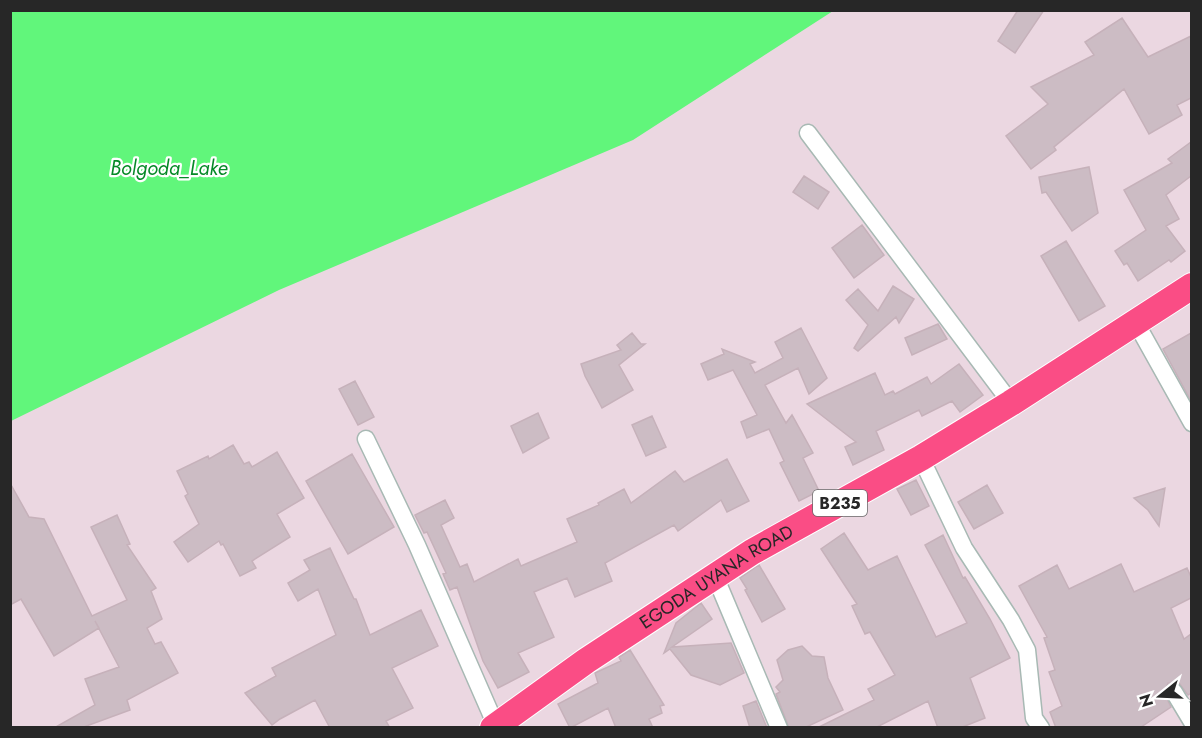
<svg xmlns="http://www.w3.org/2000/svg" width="1202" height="738" font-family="Jost,sans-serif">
<rect width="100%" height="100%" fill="#ebd7e1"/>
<!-- water -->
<path fill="#61f67b" d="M11,10H833V11L633,140L279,290L11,421Z"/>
<!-- building -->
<path fill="#ccbcc4" stroke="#c6b1ba" stroke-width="1.5" d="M1018,10H1044L1015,53L998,41Z
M1122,18L1148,57L1191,36V98L1177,105L1182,115L1149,134L1124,89L1054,147L1056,150L1031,169L1006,136L1048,104L1031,87L1094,55L1085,42Z
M1191,142V176L1166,195L1179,219L1166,226L1185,251L1171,262L1169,260L1138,281L1127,263L1124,265L1115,251L1146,230L1124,190L1172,163L1168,159Z
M1089,167L1098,213L1072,231L1046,192L1042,193L1039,177Z
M804,176L829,192L818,209L793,192Z
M862,225L884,255L854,278L832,248Z
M1066,241L1105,306L1079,321L1041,256Z
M893,286L914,299L899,323L896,317L858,351L854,348L868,325L846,300L858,289L878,311Z
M938,324L947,339L912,355L905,338Z
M801,328L827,378L809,394L798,368L765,385L786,423L792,415L813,453L803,458L819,491L799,501L780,463L784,461L769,429L747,438L741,422L757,415L733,370L708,380L701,364L724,354L722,349L755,362L750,364L755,373L783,358L775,342Z
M632,333L641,344H645L619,365L633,390L602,408L585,376L581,364L621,350L617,345Z
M1191,333V401L1163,349Z
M959,364L983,395L960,412L952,401L922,416L919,410L876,431L884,450L853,465L845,447L856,442L807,404L875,373L885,395L893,391L895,394L927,377L931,384Z
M355,381L374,417L358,425L339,389Z
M538,413L549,438L523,453L511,426Z
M652,416L666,447L646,456L632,425Z
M233,445L244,464L249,462L252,467L277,452L304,498L277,514L290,537L252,561L256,568L240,576L223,544L221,545L219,541L188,562L174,542L199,524L185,496L188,494L177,471L208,456L209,459Z
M352,454L394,527L348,554L306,481Z
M727,459L749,501L727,512L721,500L678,531L674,525L605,563L612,581L575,597L567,578L534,592L554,637L518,653L529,672L498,688L483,661L457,587L450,590L443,574L446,573L427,532L424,533L415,515L445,500L454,518L441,525L460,567L467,564L474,582L518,559L521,566L577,542L567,519L599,505L598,503L624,489L631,503L675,471L684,482Z
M916,480L929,506L911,515L897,489Z
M10,483L29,517L44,519L92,616L127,600L91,527L117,515L130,544L127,545L156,588L151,591L162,619L147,628L155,644L161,642L178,673L127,700L130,710L81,728H54L95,705L85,679L119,667L95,621L99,628L54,656L21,599L10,605Z
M987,485L1003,513L974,529L958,502Z
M1165,488L1159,526L1148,510L1134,498Z
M844,533L868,570L897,556L936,637L967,623L925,545L943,535L963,578L965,577L990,619L1010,658L970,678L985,718L960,728H938L928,701L875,728H817L874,700L868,689L895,675L870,632L865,634L852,606L857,604L821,549Z
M330,548L354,599H356L370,635L421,610L438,646L392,668L413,708L386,721L390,728H330L315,700L280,719L272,725L245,693L276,676L272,668L336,635L318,589L298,601L288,583L310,570L304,560Z
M1121,564L1134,592L1187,568L1191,577V598L1171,608L1184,639L1191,634V693L1188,695L1179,683H1168L1164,693L1171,707L1141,727L1056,728L1050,712L1062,706L1049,672L1055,670L1044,638L1047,637L1019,586L1057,565L1069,589Z
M759,565L785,609L762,622L745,590L747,589L740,578Z
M701,603L712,619L672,647L731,643L744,673L720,685L691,675L670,649L664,653L676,623Z
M802,646L812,656L824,657L828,678L843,710L804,728H789L776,694L780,692L776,687L783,680L777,660L788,650Z
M630,650L664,705L660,706L662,713L649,719L653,728H616L608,708L570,728L558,704L598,683L595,673L621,661L619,657Z
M756,701L767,728H750L743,706Z"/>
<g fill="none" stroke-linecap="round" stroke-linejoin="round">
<defs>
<path id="minor" d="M808,133L1011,403
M1135,321L1192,423
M366,439L417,545L497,728
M921,458L964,548L1011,620L1027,650L1034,718L1041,728
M715,576L779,728
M1174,692L1192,722"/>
<g id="primary">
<path id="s1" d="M493,728L586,661L752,552L921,458L1011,403L1192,286"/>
</g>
</defs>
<!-- minor casing -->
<use href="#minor" stroke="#a8b9b4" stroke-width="19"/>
<!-- primary casing -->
<use href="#primary" stroke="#fff" stroke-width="28"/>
<!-- minor -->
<use href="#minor" stroke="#fff" stroke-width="16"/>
<!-- primary -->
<use href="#primary" stroke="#fa4d85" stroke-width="26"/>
</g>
<g text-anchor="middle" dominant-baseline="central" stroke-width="4.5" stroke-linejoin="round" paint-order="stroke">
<!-- shield labels -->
<rect fill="#fff" stroke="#686868" stroke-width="1.5" x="813" y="490" width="54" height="26" rx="4.5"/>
<g font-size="16" font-weight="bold" fill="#272727">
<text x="840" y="503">B235</text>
</g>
<!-- street labels -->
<g font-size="18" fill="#272727" stroke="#fff">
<text stroke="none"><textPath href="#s1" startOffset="270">EGODA UYANA ROAD</textPath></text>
</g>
<!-- water labels -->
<g font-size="20" font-style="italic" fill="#068927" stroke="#fff">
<text x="169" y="168">Bolgoda_Lake</text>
</g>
</g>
<!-- border -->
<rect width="1202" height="738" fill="none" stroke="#272727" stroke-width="24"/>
<!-- north arrow -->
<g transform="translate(1160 696) rotate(252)" stroke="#ffffff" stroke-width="4.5" paint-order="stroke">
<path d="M0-4.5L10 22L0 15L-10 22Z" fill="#272727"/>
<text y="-9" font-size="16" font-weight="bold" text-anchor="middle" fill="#272727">N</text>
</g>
</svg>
